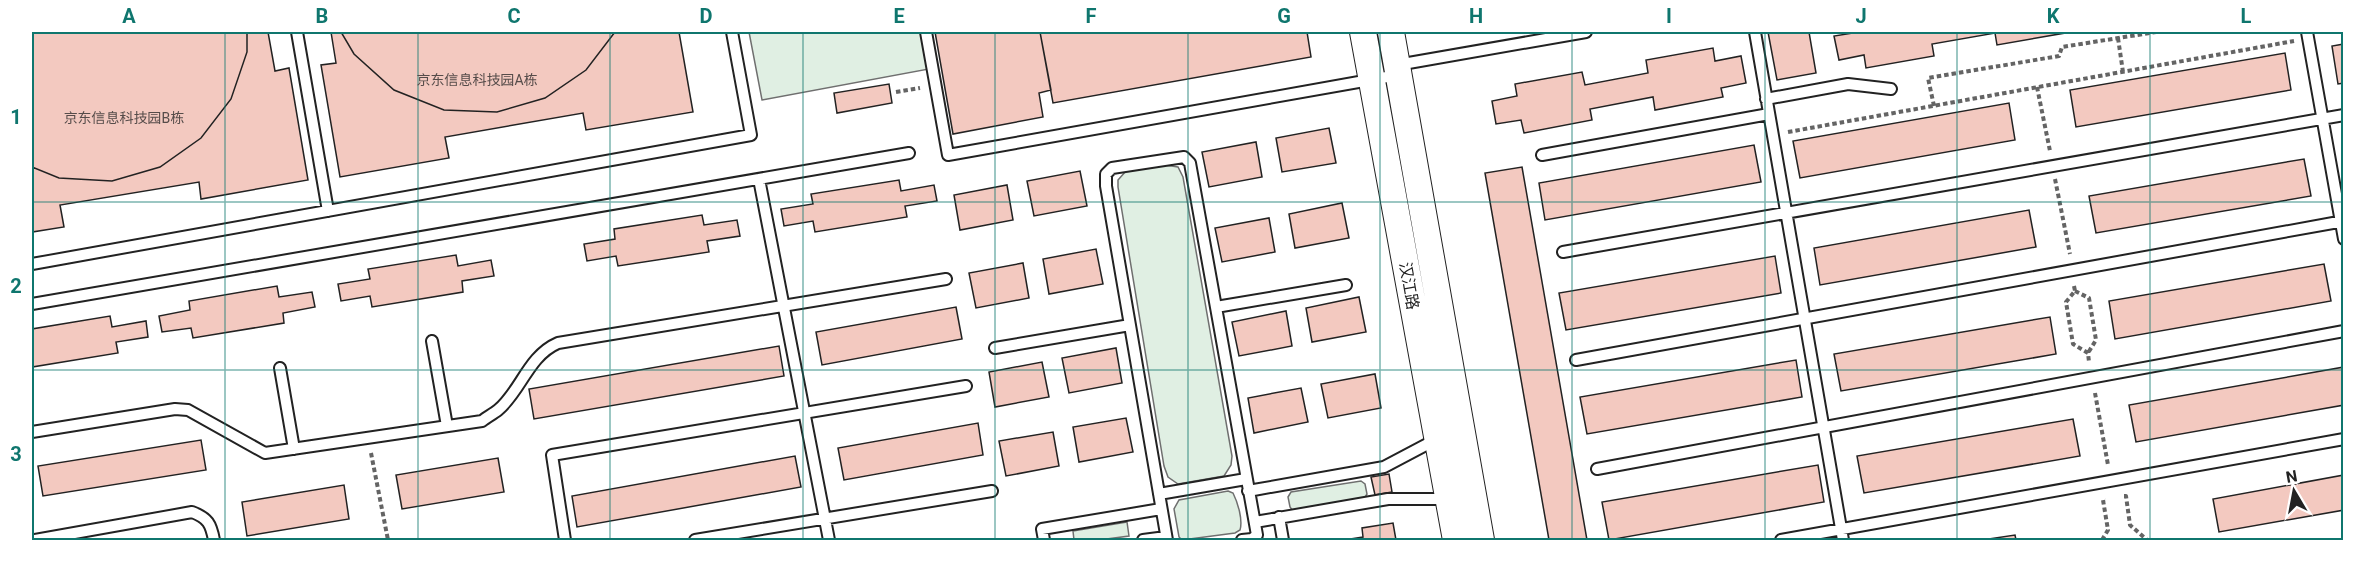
<svg xmlns="http://www.w3.org/2000/svg" width="2375" height="572" font-family="Roboto,'Noto Sans SC',sans-serif">
<rect width="100%" height="100%" fill="#fff"/>
<!-- green -->
<path fill="#e0efe3" stroke="#6f6f6f" stroke-width="1.5" d="M749,32H922L929,69L762,100Z
M1165,165L1178,167L1183,177L1232,456L1231,465L1224,476L1178,484L1168,477L1164,466L1118,187V180L1126,171Z
M1361,481L1365,484L1367,494L1364,499L1293,511L1290,507L1288,497L1291,492Z
M1228,491L1233,493C1238,503 1243,520 1240,530L1235,533L1182,540L1179,537L1174,509L1179,500Z
M1127,522L1129,536L1099,540H1074L1073,531Z"/>
<!-- building -->
<path fill="#f3c9c0" stroke="#222" stroke-width="1.5" d="M32,32H268L275,71L289,68L308,180L201,199L199,182L60,205L64,227L32,232Z
M32,32H247V52L231,99L201,138L160,167L112,181L59,178L32,167Z
M331,32H679L693,112L586,130L583,113L445,137L449,158L340,177L321,65L336,63Z
M341,32H615L586,70L545,98L497,112L444,110L394,90L354,54Z
M935,32H1040L1051,90L1039,93L1043,117L953,134Z
M1040,32H1307L1311,57L1053,103Z
M1768,32H1809L1816,73L1777,80Z
M1859,32H2065V33L1997,45L1995,33L1932,44L1934,56L1866,68L1864,55L1839,60L1834,36Z
M2344,44V83L2338,84L2332,46Z
M1713,48L1715,61L1741,56L1746,83L1721,88L1723,97L1655,110L1653,97L1590,109L1592,120L1524,133L1521,120L1496,124L1492,101L1517,96L1515,84L1582,72L1585,85L1648,73L1646,60Z
M2285,53L2291,90L2076,127L2070,90Z
M889,84L892,103L837,113L834,93Z
M2009,103L2015,140L1800,178L1793,141Z
M1329,128L1336,163L1282,172L1276,138Z
M1256,142L1262,177L1209,187L1202,152Z
M1754,145L1761,182L1545,220L1539,183Z
M2304,159L2311,196L2096,233L2089,196Z
M1522,167L1587,540H1549L1485,173Z
M1080,171L1087,206L1034,216L1027,181Z
M899,180L901,191L934,185L937,201L905,206L907,217L815,232L813,221L784,226L781,209L813,204L811,194Z
M1007,185L1013,220L960,230L954,195Z
M1342,203L1349,238L1295,248L1289,214Z
M2029,210L2036,247L1820,285L1814,248Z
M702,215L704,225L737,220L740,236L707,241L709,252L618,266L616,256L587,261L584,244L615,239L614,229Z
M1269,218L1275,252L1222,262L1215,228Z
M1096,249L1103,284L1049,294L1043,259Z
M456,255L458,266L491,260L494,276L462,281L463,292L372,307L370,296L341,301L338,284L370,279L368,269Z
M1775,256L1781,293L1566,330L1559,293Z
M1023,263L1029,298L976,308L969,273Z
M2324,264L2331,301L2115,339L2109,301Z
M277,286L279,297L312,292L315,307L283,313L284,323L193,338L191,328L162,332L159,316L190,310L189,301Z
M1359,297L1366,332L1312,342L1306,308Z
M956,307L962,339L822,365L816,332Z
M1286,311L1292,346L1239,356L1232,322Z
M110,316L112,327L146,321L148,337L116,342L118,353L32,367V329Z
M2050,317L2056,354L1841,391L1834,354Z
M779,346L784,376L534,419L529,389Z
M1116,348L1122,383L1069,393L1062,358Z
M1796,360L1802,397L1587,434L1580,397Z
M1042,362L1049,397L995,407L989,372Z
M2344,367V405L2136,442L2129,405Z
M1375,374L1381,408L1328,418L1321,384Z
M1301,388L1308,422L1254,433L1248,398Z
M1126,418L1133,452L1079,462L1073,427Z
M2073,419L2080,456L1864,493L1857,456Z
M978,423L983,455L844,480L838,448Z
M1053,432L1059,466L1006,476L999,441Z
M201,440L206,470L43,496L38,466Z
M795,456L801,487L577,527L572,496Z
M498,458L504,492L402,509L396,475Z
M1818,465L1824,502L1609,540L1602,502Z
M1389,474L1392,492L1375,495L1371,477Z
M2344,475V510L2219,532L2213,499Z
M344,485L349,519L247,536L242,502Z
M1393,523L1396,540H1344L1363,537L1362,528Z
M2015,535L2016,540H1982Z"/>
<g fill="none" stroke-linecap="round" stroke-linejoin="round">
<defs>
<path id="service" d="M297,32L328,211
M926,32L948,155L1398,75
M1755,32L1843,540
M2307,32L2344,239
M1397,65L1586,32
M1766,99L1848,84L1891,89
M1542,155L1769,114
M759,179L829,540
M1563,252L2344,115
M32,264L751,135L732,32
M32,304L909,153
M1216,307L1346,285
M432,341L447,426
M995,348L1130,325
M1576,360L2344,221
M280,368L294,449
M32,432L175,409L188,410L265,453L482,421C487,417 493,414 498,410C521,391 528,356 558,343L946,279
M1597,469L2344,331
M1248,491L1384,467L1437,439
M1159,494L1246,479
M1279,517L1283,540
M1255,522L1388,499H1447
M35,540L192,512C208,518 211,524 214,540
M565,540L552,455L966,386
M695,540L992,491
M1044,540L1042,529L1161,509
M1143,540L1166,537
M1167,540L1106,186V174L1112,168L1184,157L1190,163L1257,535L1252,539L1242,540
M1781,540L2344,439"/>
<path id="tertiary" d="M1363,32L1456,540
M1391,32L1481,540"/>
</defs>
<!-- service casing -->
<use href="#service" stroke="#222" stroke-width="14"/>
<!-- tertiary casing -->
<use href="#tertiary" stroke="#222" stroke-width="28"/>
<!-- path -->
<path stroke="#646464" stroke-width="4" stroke-dasharray="4.5 3" stroke-linecap="butt" d="M2118,38L2123,72
M2037,87L2050,151
M896,92L920,88
M1934,106L1928,78L2059,56L2062,47L2156,32
M1788,132L2294,41
M2055,179L2070,254
M2074,286L2075,291L2066,302L2073,344L2088,353L2089,362
M2075,291L2089,298L2096,340L2088,353
M2095,393L2108,465
M371,453L388,540
M2124,496H2126L2130,525L2147,540
M2102,540L2108,530L2103,500H2106"/>
<!-- service -->
<use href="#service" stroke="#fff" stroke-width="10"/>
<!-- tertiary -->
<use href="#tertiary" stroke="#fff" stroke-width="26"/>
</g>
<!-- grid -->
<path fill="none" stroke="#0f766e" stroke-width="1.5" stroke-opacity="0.55" d="M225,32V540M418,32V540M610,32V540M803,32V540M995,32V540M1188,32V540M1380,32V540M1572,32V540M1765,32V540M1957,32V540M2150,32V540M32,202H2344M32,370H2344"/>
<g text-anchor="middle" dominant-baseline="central" stroke-width="4.5" stroke-linejoin="round" paint-order="stroke">
<!-- number labels -->
<g font-size="14" fill="#564c4a">
<text x="477" y="80">京东信息科技园A栋</text>
<text x="124" y="118">京东信息科技园B栋</text>
</g>
<!-- street labels -->
<g font-size="16" fill="#222" stroke="#fff">
<text transform="translate(1409 286) rotate(80)">汉江路</text>
</g>
</g>
<!-- border -->
<rect width="2375" height="572" fill="none" stroke="#ffffff" stroke-width="66"/>
<!-- north arrow -->
<g transform="translate(2294 491) rotate(350)" stroke="#ffffff" stroke-width="4.5" paint-order="stroke">
<path d="M0-4.5L10 22L0 15L-10 22Z" fill="#222222"/>
<text y="-9" font-size="16" font-weight="bold" text-anchor="middle" fill="#222222">N</text>
</g>
<rect x="33" y="33" width="2309" height="506" fill="none" stroke="#0f766e" stroke-width="2"/>
<g font-size="20" text-anchor="middle" font-weight="bold" fill="#0f766e">
<text x="129" y="23">A</text>
<text x="322" y="23">B</text>
<text x="514" y="23">C</text>
<text x="706" y="23">D</text>
<text x="899" y="23">E</text>
<text x="1091" y="23">F</text>
<text x="1284" y="23">G</text>
<text x="1476" y="23">H</text>
<text x="1669" y="23">I</text>
<text x="1861" y="23">J</text>
<text x="2053" y="23">K</text>
<text x="2246" y="23">L</text>
<text x="16" y="124">1</text>
<text x="16" y="293">2</text>
<text x="16" y="461">3</text>
</g>
</svg>
